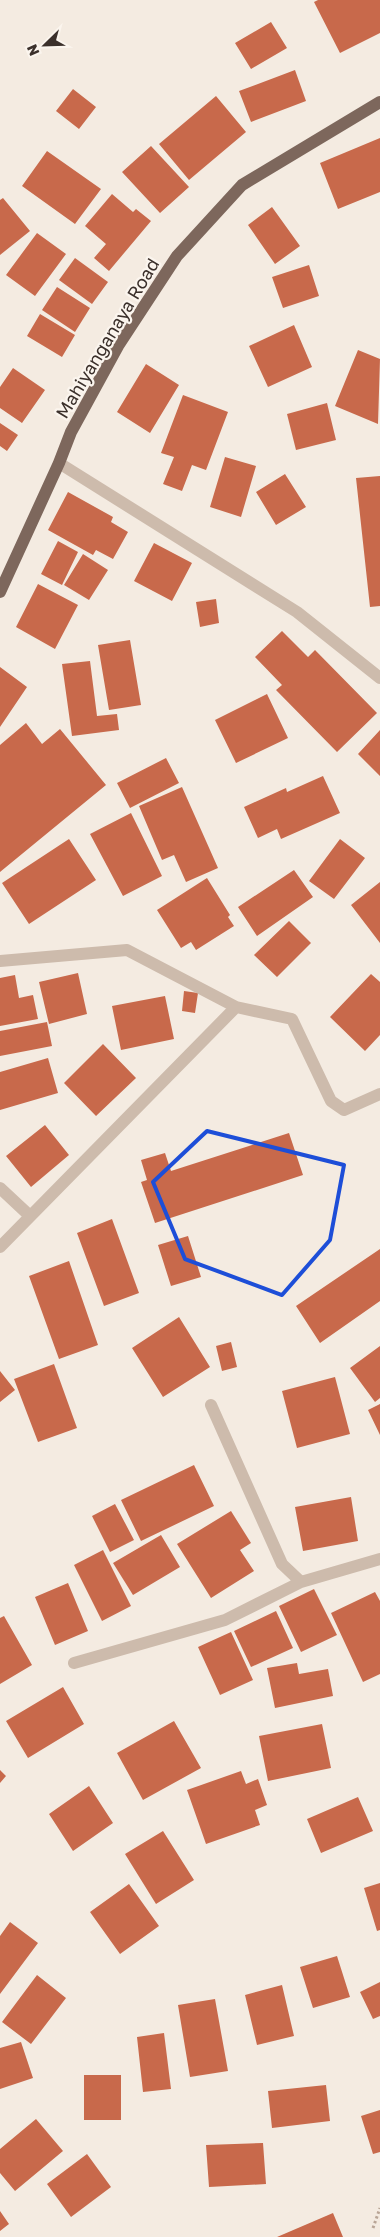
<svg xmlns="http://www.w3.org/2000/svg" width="380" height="2237" font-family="'Golos Text',sans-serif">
<rect width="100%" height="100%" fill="#f4ebe1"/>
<!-- building -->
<path fill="#c8694b" d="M318,0H380V33L340,53L314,2Z
M271,22L287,48L251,69L235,43Z
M295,70L306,101L251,122L239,91Z
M73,89L96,107L79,129L56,111Z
M216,96L246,132L189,180L159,144Z
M380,138V192L338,209L320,163Z
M151,146L189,187L160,213L122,172Z
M47,151L101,189L75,224L22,186Z
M112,194L133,212L136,209L151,221L109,271L94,258L106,244L85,226Z
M3,198L30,231L0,255V200Z
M272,207L300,246L275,264L248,225Z
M37,233L66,254L35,296L6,275Z
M75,258L108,282L92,304L59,280Z
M309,265L319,296L283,308L272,277Z
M57,287L90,308L75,332L42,310Z
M40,314L75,335L62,357L27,336Z
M294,325L312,367L268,387L249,346Z
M358,350L380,359L378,424L335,406Z
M146,364L179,385L150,433L117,412Z
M13,368L45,390L22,423L0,408V387Z
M183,395L228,412L206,470L192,465L182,491L163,484L174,457L161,453Z
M327,403L336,440L296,450L287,414Z
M0,423L18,435L7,451L0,446Z
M225,457L256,466L241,517L210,507Z
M285,474L306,507L276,525L256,492Z
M380,476V606L370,607L356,478Z
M68,492L113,517L111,522L128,532L113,559L96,550L93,555L48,530Z
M58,541L78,552L62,585L41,574Z
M154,543L192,563L172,601L134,581Z
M83,554L108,570L89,600L64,585Z
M38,584L78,605L55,649L16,627Z
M216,599L219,623L200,627L196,602Z
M282,631L308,657L315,650L377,713L337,752L276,690L282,685L255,657Z
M130,640L141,705L109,710L98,645Z
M90,661L97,716L117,714L119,730L72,736L62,664Z
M0,667L27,687L0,727Z
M267,694L288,738L236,763L215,720Z
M26,723L42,744L60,729L106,785L0,872V745Z
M380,730V776L358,754Z
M166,758L179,783L130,808L117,783Z
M323,776L340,813L281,839L277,829L258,838L244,807L286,788L287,792Z
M182,787L218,868L186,882L174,855L162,860L139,806Z
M131,813L162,876L123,896L90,834Z
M69,839L96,880L29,924L2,883Z
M340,839L365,858L334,899L309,881Z
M294,870L313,897L257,936L238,907Z
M207,878L230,915L228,917L234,926L196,950L191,942L181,948L157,910Z
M380,882V943L351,905Z
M289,921L311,943L277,977L254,955Z
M78,973L87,1014L49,1024L39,982Z
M371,974L380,982V1035L365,1051L330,1017Z
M15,975L19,998L33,995L38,1019L0,1026V978Z
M184,991L198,993L195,1013L182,1011Z
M165,996L174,1039L121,1050L112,1006Z
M47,1022L52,1046L0,1056V1031Z
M103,1044L136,1078L96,1116L64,1083Z
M48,1058L58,1093L0,1110V1072Z
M45,1125L69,1155L31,1187L6,1156Z
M289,1133L303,1175L155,1223L141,1182L147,1180L141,1160L165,1153L171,1171Z
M112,1219L139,1293L104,1306L77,1233Z
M188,1236L201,1277L171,1286L158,1245Z
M380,1249V1301L320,1343L296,1306Z
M69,1261L98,1345L59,1359L29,1276Z
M179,1317L210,1367L163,1397L132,1348Z
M231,1342L237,1367L222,1371L216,1346Z
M380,1346V1398L375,1402L350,1368Z
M54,1364L77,1428L38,1442L14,1379Z
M0,1371L15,1390L0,1402Z
M335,1377L350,1434L297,1448L282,1391Z
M380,1404V1435L368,1410Z
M194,1465L214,1506L141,1541L121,1500Z
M351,1497L358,1541L303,1551L295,1507Z
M115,1504L134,1540L110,1552L92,1516Z
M231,1511L251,1543L240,1550L254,1571L211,1598L177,1544Z
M161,1535L180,1567L133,1595L113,1563Z
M103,1550L131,1606L102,1621L74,1565Z
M68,1583L88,1631L55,1645L35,1597Z
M314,1589L337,1635L301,1652L279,1606Z
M375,1592L380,1601V1674L363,1682L331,1613Z
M276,1611L293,1648L251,1667L234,1631Z
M4,1616L32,1665L0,1684V1618Z
M231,1632L253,1680L220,1695L198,1647Z
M297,1663L299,1674L328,1669L333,1696L275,1708L267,1668Z
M63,1687L84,1724L28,1758L6,1721Z
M174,1721L201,1768L143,1800L117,1753Z
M322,1724L331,1768L268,1781L259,1736Z
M0,1770L6,1776L0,1783Z
M241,1771L246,1784L258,1779L267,1805L255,1810L260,1825L206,1844L187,1790Z
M89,1786L113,1823L73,1851L49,1814Z
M358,1797L373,1831L321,1853L307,1819Z
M163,1831L194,1880L156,1904L125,1854Z
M380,1883V1930L377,1931L364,1888Z
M129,1884L159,1926L120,1954L90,1912Z
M10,1922L38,1943L0,1994V1936Z
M337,1956L350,1997L313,2008L300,1967Z
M37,1975L66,1998L31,2044L2,2022Z
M380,1982V2016L373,2019L360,1992Z
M282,1985L294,2036L257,2045L245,1995Z
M215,1999L228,2071L190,2077L178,2005Z
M164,2033L171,2089L143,2092L137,2037Z
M21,2042L33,2078L0,2089V2048Z
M84,2075H121V2120H84Z
M326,2085L330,2121L272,2128L268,2091Z
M380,2110V2152L373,2154L361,2116Z
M36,2119L63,2151L15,2191L0,2173V2149Z
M263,2143L266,2184L209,2187L206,2145Z
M87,2154L111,2187L71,2217L47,2184Z
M0,2211L9,2224L0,2231Z
M333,2213L343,2237H277Z"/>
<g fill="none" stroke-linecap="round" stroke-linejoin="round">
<!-- path -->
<path stroke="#b9a596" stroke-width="3" stroke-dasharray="2.5 2.5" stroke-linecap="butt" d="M373,2228L380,2208"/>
<!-- street -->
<path stroke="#cdbbac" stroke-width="12" d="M59,463L297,612L380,678
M0,961L127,950L236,1007L292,1019L331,1101L344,1110L380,1094
M0,1188L30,1216
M0,1247L236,1007
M211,1405L282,1564L301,1582
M74,1663L225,1620L301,1582L380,1559"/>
<!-- primary -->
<path stroke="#7d675c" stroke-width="12" d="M0,592L59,463L71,432L118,346L177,256L242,185L380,102"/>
</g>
<!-- marked area -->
<path fill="none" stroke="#1d4ed8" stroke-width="4" stroke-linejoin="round" d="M207,1131L344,1165L330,1240L282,1295L185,1259L153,1182Z"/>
<g text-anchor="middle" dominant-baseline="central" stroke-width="4.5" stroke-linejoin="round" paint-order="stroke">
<!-- street labels -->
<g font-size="18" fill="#3b302b" stroke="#fbf5ee">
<text transform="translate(107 338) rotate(-59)">Mahiyanganaya Road</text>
</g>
</g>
<!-- north arrow -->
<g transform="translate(45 45) rotate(247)" stroke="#fbf5ee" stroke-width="4" paint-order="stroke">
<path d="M0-4L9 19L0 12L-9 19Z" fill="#3b302b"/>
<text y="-8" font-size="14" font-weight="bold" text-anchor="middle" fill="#3b302b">N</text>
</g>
</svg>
